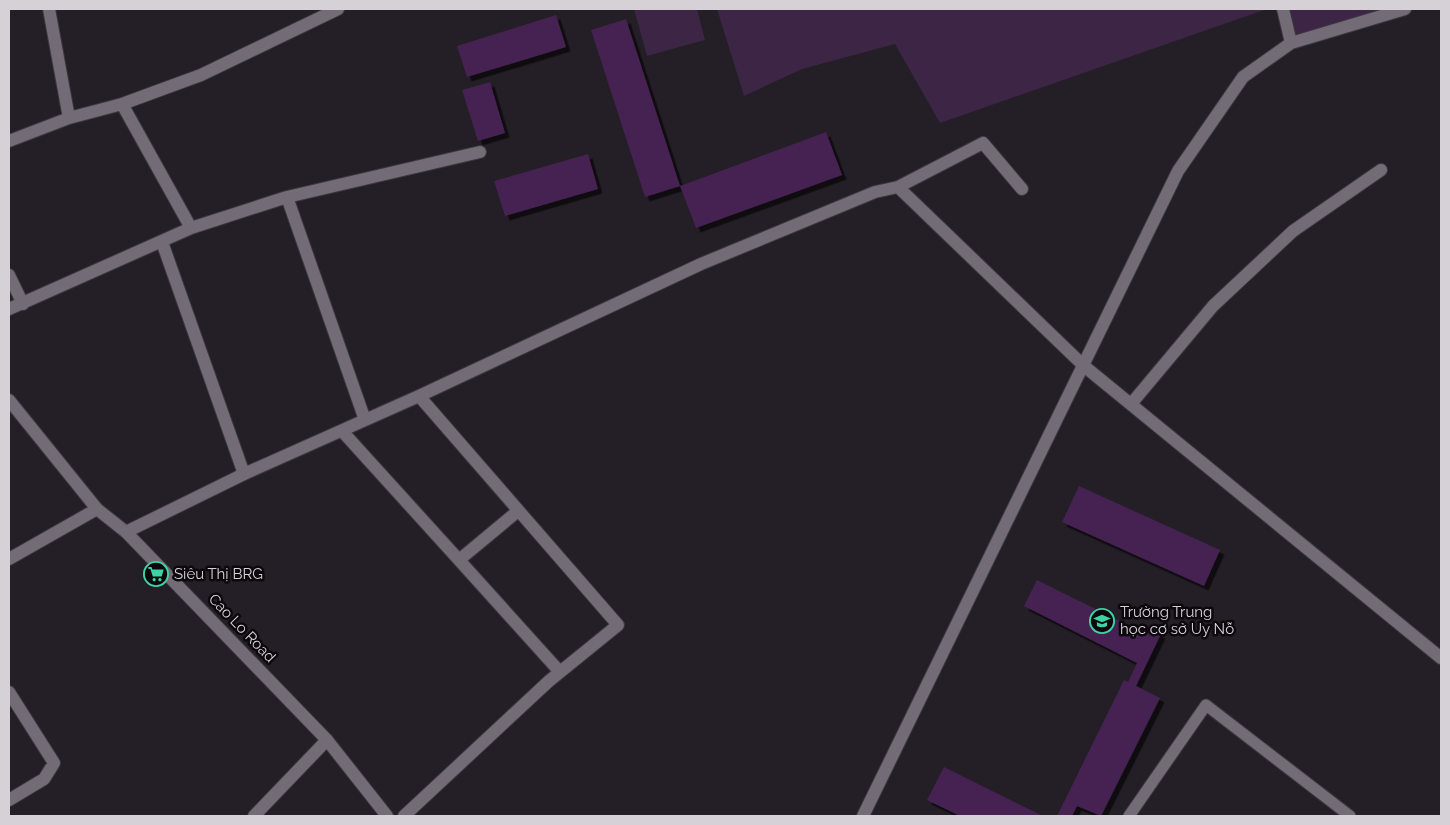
<svg xmlns="http://www.w3.org/2000/svg" width="1450" height="825" font-family="Raleway,sans-serif">
<defs>
<filter id="shadow"><feDropShadow dx="4.5" dy="4.5" stdDeviation="0" flood-color="#0009"/></filter>
</defs>
<rect width="100%" height="100%" fill="#241e26"/>
<!-- green -->
<path fill="#3d2545" d="M634,9H697L705,40L647,56Z
M717,9H1267L940,123L895,44L802,69L744,96Z
M1283,9H1390L1291,43Z"/>
<!-- building -->
<path fill="#452151" filter="url(#shadow)" d="M556,15L566,47L467,77L457,46Z
M626,19L680,186L826,132L842,175L696,228L680,186L645,197L591,30Z
M490,82L505,133L478,141L462,90Z
M588,154L598,189L505,216L494,181Z
M1079,486L1220,550L1204,586L1062,522Z
M1037,580L1146,634L1149,628L1161,634L1136,686L1160,698L1101,816L1077,806L1072,816H1057L1124,680L1128,682L1137,663L1024,606Z
M944,767L1043,816H960L927,800Z"/>
<g fill="none" stroke-linecap="round" stroke-linejoin="round">
<defs>
<path id="service" d="M1129,816L1206,705L1350,816"/>
<path id="minor" d="M49,9L69,118L122,104L201,75L338,9
M1291,43L1405,9
M122,104L191,228
M9,141L69,118
M898,187L983,143L1022,189
M287,197L365,420
M162,242L244,474
M9,275L23,304
M9,309L191,228L287,197L480,152
M1131,404L1213,306L1293,231L1381,170
M342,431L459,560
M518,511L459,560L560,672
M126,532L244,474L419,396L701,264L875,192L898,187L1084,366L1441,658
M9,559L97,509
M9,692L54,763L44,779L9,800
M254,816L327,740
M404,816L549,681L618,625L419,396
M863,816L1178,171L1243,77L1291,43L1283,9"/>
<path id="secondary" d="M9,400L97,509L126,532L327,740L387,816"/>
</defs>
<!-- service casing -->
<use href="#service" stroke="#3d383f" stroke-width="13"/>
<!-- minor casing -->
<use href="#minor" stroke="#3d383f" stroke-width="14"/>
<!-- secondary casing -->
<use href="#secondary" stroke="#3d383f" stroke-width="14"/>
<!-- service -->
<use href="#service" stroke="#736c76" stroke-width="11"/>
<!-- minor -->
<use href="#minor" stroke="#736c76" stroke-width="12"/>
<!-- secondary -->
<use href="#secondary" stroke="#736c76" stroke-width="12"/>
</g>
<!-- icons -->
<defs>
<symbol id="supermarket-ring" viewBox="-11 -11 22 22"><circle r="9.5" fill="#0c090d" stroke="#3ad4a5" stroke-width="1.5"/><path d="M-6-5.5h2.5l.6 2H6L4.5 2H-2.5L-4.4-4H-6ZM-1.5 3.2a1.3 1.3 0 1 0 .1 0ZM3 3.2a1.3 1.3 0 1 0 .1 0Z" fill="#3ad4a5"/></symbol>
<symbol id="school-ring" viewBox="-11 -11 22 22"><circle r="9.5" fill="#0c090d" stroke="#3ad4a5" stroke-width="1.5"/><path d="M0-5L7-2L0 1L-7-2ZM-4 1L0 2.5L4 1V4Q0 6-4 4Z" fill="#3ad4a5"/></symbol>
</defs>
<g fill-rule="evenodd">
<use href="#supermarket-ring" x="142" y="560" width="28" height="28"/>
<use href="#school-ring" x="1088" y="607" width="28" height="28"/>
</g>
<g text-anchor="middle" dominant-baseline="central" stroke-width="5" stroke-linejoin="round" paint-order="stroke">
<!-- poi labels -->
<g font-size="15" fill="#d5d1d7" stroke="#0c090d" text-anchor="start">
<text x="174" y="574">Siêu Thị BRG</text>
<text x="1120" y="612">Trường Trung<tspan x="1120" dy="17">học cơ sở Uy Nỗ</tspan></text>
</g>
<!-- street labels -->
<g font-size="15" fill="#d5d1d7" stroke="#0c090d">
<text transform="translate(242 628) rotate(46)">Cao Lo Road</text>
</g>
</g>
<!-- border -->
<rect width="1450" height="825" fill="none" stroke="#d5d1d7" stroke-width="20"/>
</svg>
